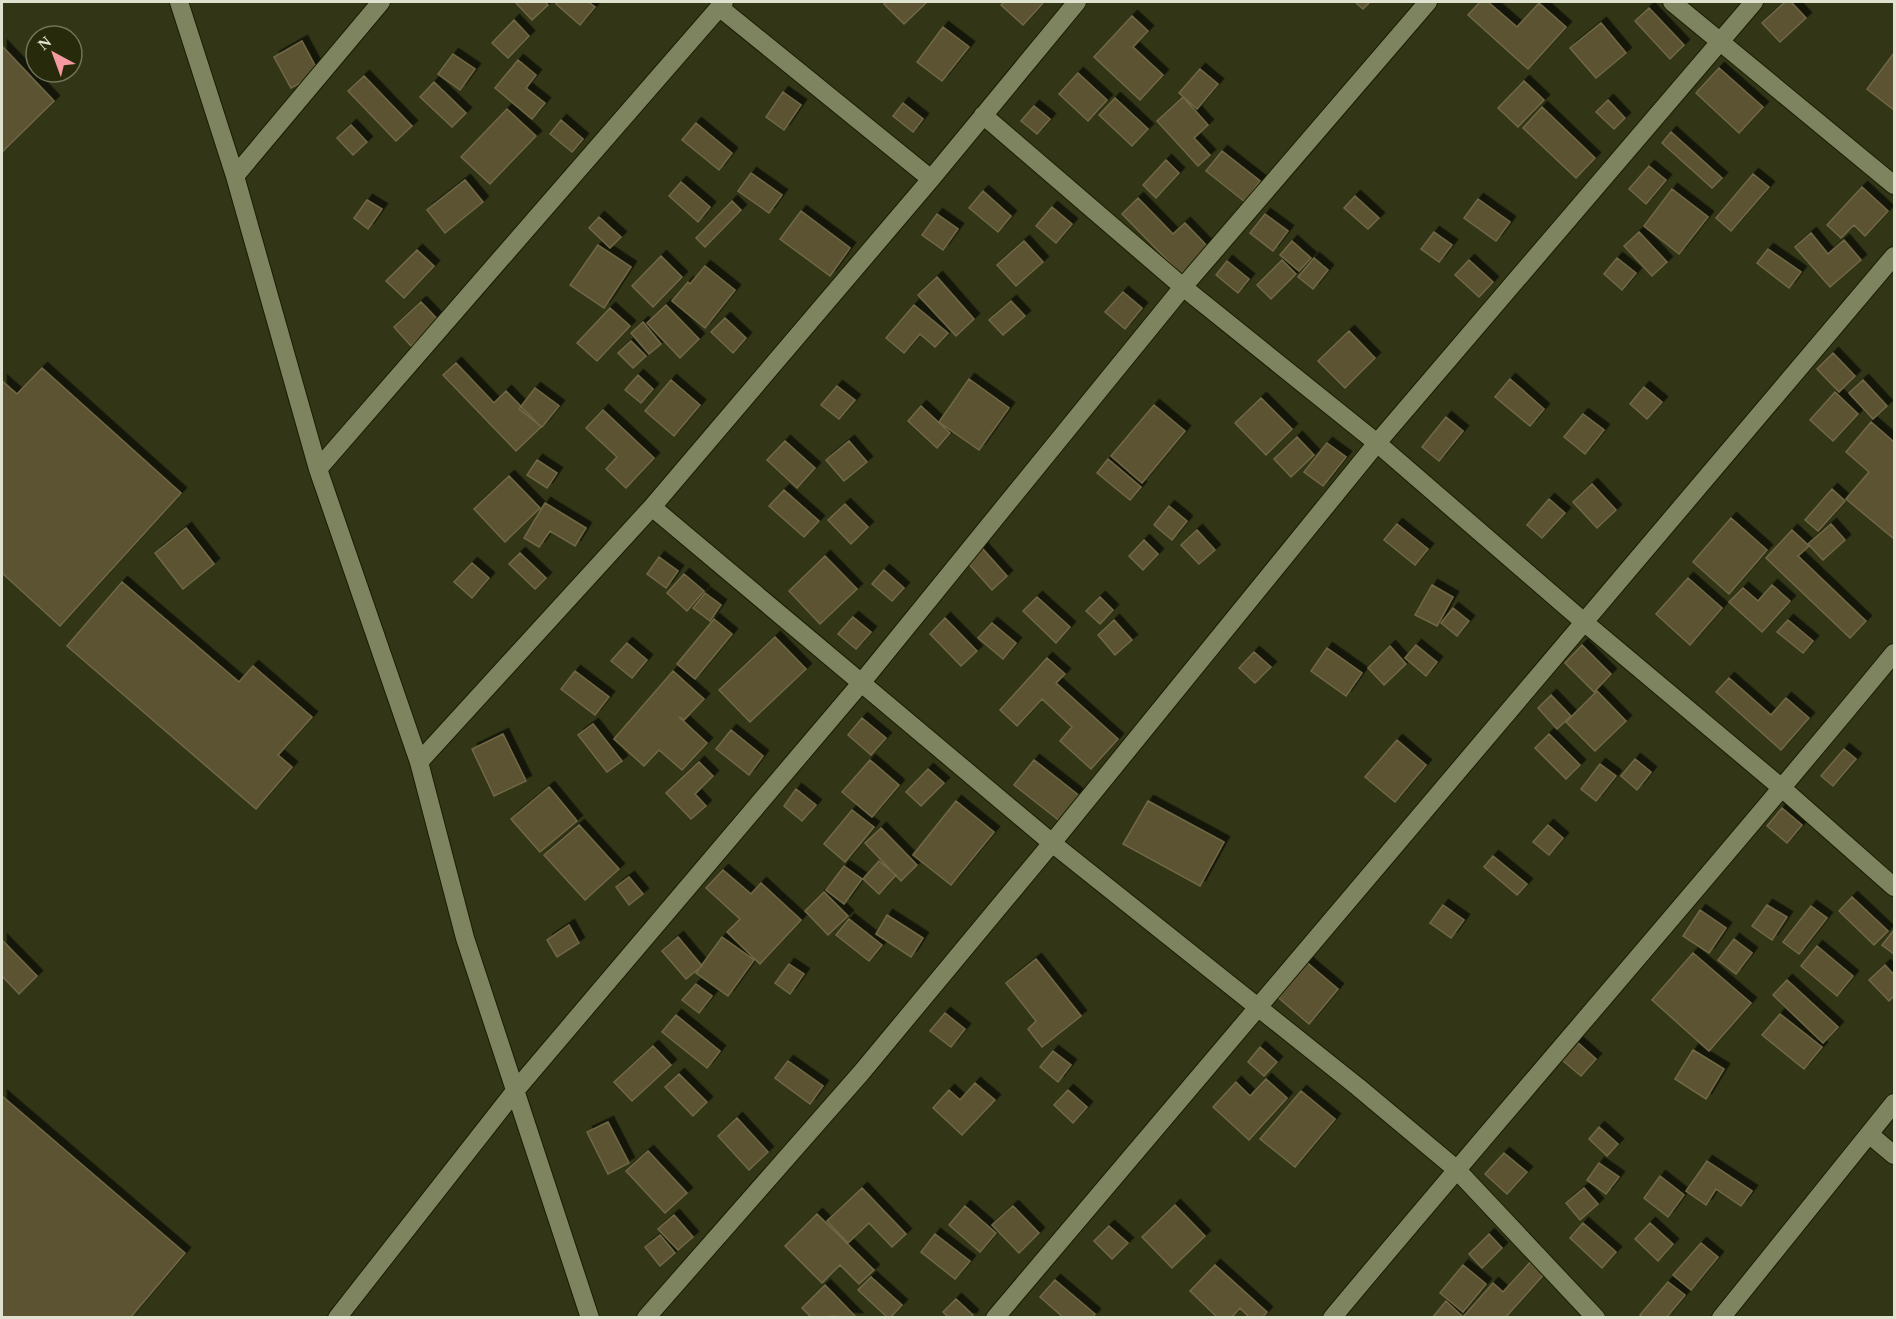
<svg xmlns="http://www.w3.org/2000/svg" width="1896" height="1319" font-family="Georgia,serif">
<defs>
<filter id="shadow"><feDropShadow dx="5.5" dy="-5.5" stdDeviation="0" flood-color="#0009"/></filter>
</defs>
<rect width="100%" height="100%" fill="#323616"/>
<!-- building -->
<path fill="#5b5231" stroke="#716846" stroke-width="1.5" filter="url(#shadow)" d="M515,2H545L548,5L532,20Z
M558,2H588L595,7L580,25L556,4Z
M887,2H927L904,24L884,4Z
M1004,2H1044L1023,25L1001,5Z
M1355,2H1370L1363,9Z
M1480,2H1488L1517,27L1539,3L1566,27L1528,69L1468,15Z
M1785,2H1791L1806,18L1780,42L1762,23Z
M1649,8L1684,45L1670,59L1635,21Z
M1132,16L1148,31L1133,47L1163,75L1140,100L1094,57Z
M514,20L529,36L508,58L492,43Z
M1601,23L1626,53L1596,78L1570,48Z
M943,27L969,47L942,81L917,62Z
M302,41L319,73L291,88L274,57Z
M2,46L54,101L2,152Z
M1894,53V110L1867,89Z
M453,54L475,69L460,90L438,74Z
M518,60L536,75L526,88L545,103L532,119L495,88Z
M1719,68L1763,107L1739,133L1696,93Z
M1200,69L1218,84L1197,109L1179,93Z
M1078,73L1107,100L1088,121L1059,94Z
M364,76L412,126L396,141L348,91Z
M1524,81L1544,100L1518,127L1498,108Z
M434,82L466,113L452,127L420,97Z
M783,92L801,105L784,130L766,117Z
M1183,97L1208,125L1194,138L1210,155L1198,166L1157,121Z
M1115,98L1148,129L1132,146L1099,115Z
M1608,100L1625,118L1614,129L1596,112Z
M903,103L923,119L913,132L893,116Z
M1034,106L1050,119L1037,134L1021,121Z
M1542,107L1595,158L1576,178L1523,128Z
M507,109L536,136L490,184L461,157Z
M561,120L583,139L572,152L550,134Z
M696,123L732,153L719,170L682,140Z
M351,125L367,142L353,155L337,138Z
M1671,132L1722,178L1712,188L1662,143Z
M1222,151L1260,181L1245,202L1206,171Z
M1166,160L1179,173L1156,198L1143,185Z
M1649,166L1666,180L1646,204L1629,189Z
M751,173L782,195L769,213L738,191Z
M1753,174L1769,187L1731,231L1716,218Z
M465,180L483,202L445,233L427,210Z
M681,182L710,207L698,222L669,196Z
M1862,187L1888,211L1865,236L1854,225L1841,238L1827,225Z
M1672,189L1708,217L1679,254L1644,226Z
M983,191L1011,216L998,232L969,208Z
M1355,196L1379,218L1368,229L1344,208Z
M1138,198L1173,234L1185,223L1208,247L1181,274L1122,214Z
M1478,199L1510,222L1496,241L1464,218Z
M367,200L382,209L368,229L354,218Z
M732,201L741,210L705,247L696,238Z
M1052,207L1072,224L1056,243L1036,226Z
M801,211L850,248L830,276L780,239Z
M937,214L958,229L943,250L922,235Z
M1265,214L1288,231L1273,251L1250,233Z
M599,217L621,237L610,248L589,228Z
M1434,232L1452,245L1439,262L1421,249Z
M1639,232L1667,262L1652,276L1624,246Z
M1811,233L1828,254L1844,240L1861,260L1830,287L1795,247Z
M1024,241L1043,262L1016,286L997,265Z
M1292,241L1311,258L1299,271L1280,255Z
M598,245L631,267L604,308L570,285Z
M1768,249L1801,272L1789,288L1757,263Z
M417,250L434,266L404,298L386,281Z
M661,256L682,277L653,307L632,286Z
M1314,258L1328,270L1313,289L1298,277Z
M1617,258L1636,273L1622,290L1604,274Z
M1282,260L1296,274L1271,299L1257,285Z
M1469,260L1493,282L1479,297L1455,275Z
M1227,261L1249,279L1238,293L1216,275Z
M705,266L735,290L705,328L672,301L688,282L690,284Z
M937,277L974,319L956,336L918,295Z
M1123,292L1142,308L1125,329L1105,312Z
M1011,301L1025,316L1003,335L989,320Z
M421,302L439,321L411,346L394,327Z
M666,305L699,339L680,358L647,323Z
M914,305L948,333L935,347L920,334L904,353L886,338Z
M610,308L630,326L597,361L577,343Z
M725,318L746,338L733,353L711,332Z
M643,322L661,344L649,354L631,333Z
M1349,331L1375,358L1345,388L1318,361Z
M631,341L646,356L633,368L618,353Z
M1833,353L1855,376L1839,392L1817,369Z
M456,363L494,403L506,391L541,427L516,451L443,375Z
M42,368L181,493L60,626L2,573V381L17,394Z
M638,375L653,389L641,403L625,390Z
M969,379L1009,408L979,450L939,422Z
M1510,379L1544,409L1530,426L1495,397Z
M671,380L700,405L674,436L645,411Z
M1863,380L1887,406L1873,419L1849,393Z
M837,386L855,400L839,419L821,405Z
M1644,387L1662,402L1647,419L1630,404Z
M535,388L559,406L542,427L519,409Z
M1835,392L1858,414L1833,441L1810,420Z
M1261,398L1292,429L1266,455L1235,423Z
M1154,405L1185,431L1142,483L1111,456Z
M921,406L950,433L937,448L908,421Z
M603,410L654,458L626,488L606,469L617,457L586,428Z
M1583,414L1604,430L1585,454L1564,437Z
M1446,417L1463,431L1439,461L1422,447Z
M1871,422L1894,442V539L1846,499L1869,472L1846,452Z
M1297,437L1314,455L1291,477L1274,459Z
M785,441L815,468L797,488L767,460Z
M849,441L867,462L844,481L826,460Z
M1327,443L1346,457L1323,486L1304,472Z
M1108,459L1141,487L1130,500L1097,473Z
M537,460L557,473L547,488L527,475Z
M509,476L540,508L505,542L474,509Z
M1592,484L1616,510L1597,528L1573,502Z
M1832,489L1845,501L1818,531L1805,520Z
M784,490L819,521L804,537L769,506Z
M1549,499L1565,513L1542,538L1527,525Z
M545,503L586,528L575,546L550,531L539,547L524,538Z
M845,504L868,527L851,544L828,520Z
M1169,506L1187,521L1172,540L1154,525Z
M1731,518L1767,550L1729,594L1693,562Z
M1397,524L1428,549L1415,565L1384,540Z
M1831,524L1845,540L1823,560L1808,544Z
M186,528L214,564L183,589L155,553Z
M1197,530L1215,550L1199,564L1181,545Z
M1792,530L1809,546L1798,556L1866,621L1850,638L1766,558Z
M1144,540L1158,554L1143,570L1129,556Z
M982,548L1007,576L992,590L967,562Z
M520,553L546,578L535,589L509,564Z
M825,556L857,589L820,624L789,591Z
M659,557L678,571L666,588L647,574Z
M472,563L489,578L472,598L454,582Z
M884,570L904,588L892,601L872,584Z
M684,574L704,591L687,611L667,593Z
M1688,578L1722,608L1690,645L1656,614Z
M122,582L239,682L253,666L312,717L278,755L292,767L256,809L67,646Z
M1432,585L1453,597L1437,626L1415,615Z
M1772,585L1790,601L1762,632L1729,602L1743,588L1758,601Z
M705,593L721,605L710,621L693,608Z
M1037,597L1070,627L1056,643L1023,611Z
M1100,597L1113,610L1100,624L1086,611Z
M1453,608L1469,621L1457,636L1441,623Z
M853,617L871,632L856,649L838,634Z
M945,618L977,651L961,666L930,634Z
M714,619L732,634L695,679L677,664Z
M1114,620L1132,640L1115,655L1098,635Z
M1788,620L1813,641L1803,653L1777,632Z
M992,623L1016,643L1003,659L978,638Z
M775,637L806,669L750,722L719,690Z
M627,643L647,660L632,678L611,661Z
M1416,645L1437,662L1426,676L1405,658Z
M1582,645L1611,674L1594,692L1565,663Z
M1390,646L1406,664L1384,685L1368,668Z
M1327,648L1362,673L1346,696L1311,671Z
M1254,652L1271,667L1255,683L1239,668Z
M1047,658L1065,674L1056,683L1118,739L1091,769L1060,741L1072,727L1042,699L1017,726L1000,710Z
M575,671L609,697L595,715L561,689Z
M673,671L704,699L684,720L679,717L707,743L682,770L659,750L644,766L614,739Z
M1729,678L1771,715L1786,698L1809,718L1781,750L1716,692Z
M1597,691L1626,721L1595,751L1566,722Z
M1551,695L1571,716L1557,729L1538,708Z
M862,718L886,738L871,755L848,735Z
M593,724L622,761L607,772L578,735Z
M731,730L763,756L749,775L716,749Z
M503,734L526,781L494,796L472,749Z
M1549,734L1580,765L1566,779L1535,748Z
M1397,740L1426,765L1395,802L1365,777Z
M1844,749L1856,759L1833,786L1821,776Z
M1635,759L1651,772L1637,790L1621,776Z
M870,760L899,785L872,817L842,792Z
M1034,760L1081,797L1061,822L1014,785Z
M699,762L713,776L695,794L706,806L691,819L666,793Z
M1600,764L1616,776L1596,801L1581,789Z
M928,769L944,783L921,806L906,792Z
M549,787L577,821L540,852L511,819Z
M796,789L816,805L802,821L784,806Z
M956,801L994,832L951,885L913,855Z
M1148,801L1224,842L1200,886L1123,844Z
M1782,808L1802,825L1787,843L1767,826Z
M852,810L874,827L845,862L824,844Z
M579,825L619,869L585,900L544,855Z
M1548,825L1563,838L1549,855L1533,842Z
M881,828L917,865L901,881L865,843Z
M1493,856L1527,884L1517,895L1484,867Z
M879,861L896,875L879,894L863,879Z
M844,866L862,879L844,904L826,890Z
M723,870L751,894L761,883L801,920L760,964L727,932L740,919L706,888Z
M629,877L643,894L629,905L616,887Z
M824,892L848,916L828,935L805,911Z
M1852,897L1888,931L1874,945L1839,911Z
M1443,905L1464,920L1451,938L1430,923Z
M1767,905L1787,917L1772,940L1752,926Z
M1811,906L1827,918L1799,954L1783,942Z
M1700,910L1726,928L1709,953L1683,936Z
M887,915L923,938L911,957L876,934Z
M849,919L882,945L869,961L836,935Z
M569,925L579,943L557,957L547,940Z
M1894,930V954L1882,945Z
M678,937L702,966L686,979L662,951Z
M722,937L754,960L728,996L696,973Z
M1734,939L1752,953L1736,974L1718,960Z
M2,940L37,976L19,994L2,976Z
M1817,946L1853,976L1837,996L1801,966Z
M1693,953L1751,1003L1709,1051L1652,1000Z
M1036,959L1081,1016L1042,1047L1028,1029L1036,1021L1006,983Z
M1304,960L1338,989L1309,1024L1274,994Z
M789,964L804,974L790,994L775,983Z
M1885,965L1894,975V996L1889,1001L1869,980Z
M1787,980L1838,1027L1823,1043L1773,995Z
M696,984L712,996L699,1013L682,1000Z
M945,1013L965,1029L951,1047L930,1031Z
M1780,1014L1822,1047L1804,1069L1762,1035Z
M676,1015L720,1051L707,1068L662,1032Z
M1577,1042L1596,1059L1581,1076L1562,1060Z
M653,1046L671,1065L632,1101L614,1082Z
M1260,1047L1277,1062L1264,1076L1248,1062Z
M1693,1050L1724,1069L1706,1099L1675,1079Z
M1053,1051L1071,1065L1058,1082L1040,1067Z
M788,1061L823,1086L810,1104L775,1078Z
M679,1074L707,1102L693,1116L665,1087Z
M1266,1079L1287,1098L1249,1140L1213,1107L1236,1082L1250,1096Z
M975,1083L995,1100L962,1135L933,1108L949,1090L960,1100Z
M1068,1090L1087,1107L1073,1123L1054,1105Z
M1301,1091L1335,1119L1295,1167L1260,1139Z
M2,1096L185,1253L130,1318H2Z
M737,1118L768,1152L749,1170L718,1136Z
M608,1122L629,1163L608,1174L587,1132Z
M1599,1127L1618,1144L1607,1156L1589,1139Z
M648,1151L687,1193L665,1213L626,1171Z
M1504,1153L1527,1172L1507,1194L1485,1174Z
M1707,1161L1752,1191L1741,1206L1716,1189L1706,1205L1686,1191Z
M1599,1163L1619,1177L1606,1194L1587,1180Z
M1660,1176L1684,1195L1668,1217L1644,1198Z
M862,1188L906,1234L892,1247L869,1223L848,1243L827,1221Z
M1584,1188L1598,1204L1580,1220L1566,1203Z
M1175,1205L1205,1236L1172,1268L1142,1237Z
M965,1206L996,1233L980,1252L949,1225Z
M1013,1206L1039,1233L1019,1253L992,1225Z
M817,1214L874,1270L859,1284L840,1265L822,1283L785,1246Z
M674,1215L693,1237L678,1250L658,1229Z
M1583,1223L1616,1252L1602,1268L1570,1238Z
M1650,1223L1673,1244L1658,1261L1635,1239Z
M1109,1226L1128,1243L1112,1259L1094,1241Z
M935,1234L970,1261L955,1279L921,1252Z
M1489,1234L1502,1248L1482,1268L1469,1254Z
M660,1235L675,1253L660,1266L645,1247Z
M1701,1243L1718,1257L1691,1290L1673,1275Z
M1534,1258L1548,1270L1505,1318H1432L1446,1301L1463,1317L1493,1283L1503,1292Z
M1215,1265L1267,1312L1262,1318H1250L1240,1308L1231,1318H1218L1190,1291Z
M1463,1265L1486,1284L1463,1312L1440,1293Z
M871,1277L902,1305L890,1318H888L858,1290Z
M1055,1280L1095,1314L1092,1318H1064L1040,1297Z
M1668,1282L1685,1295L1666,1318H1643L1640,1315Z
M825,1285L857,1318L833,1316L812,1318L802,1308Z
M956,1299L973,1315L971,1318H949L943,1312Z"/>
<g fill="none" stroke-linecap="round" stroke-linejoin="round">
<defs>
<path id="minor" d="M179,2L235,176L318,469L419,762L465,938L590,1318
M1672,2L1894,185
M719,7L931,179
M983,115L1183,287L1377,443L1584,622L1783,789L1894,887
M235,176L381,2
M318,469L724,2
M652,507L1052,843L1358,1087L1456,1169L1596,1318
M419,762L652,507L931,179L1077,2
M1869,1134L1894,1155
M337,1318L515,1091L862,682L1183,287L1428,2
M646,1318L861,1073L1052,843L1377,443L1754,2
M995,1318L1894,256
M1332,1318C1518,1095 1710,877 1894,653
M1721,1318L1894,1103"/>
</defs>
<!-- minor casing -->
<use href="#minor" stroke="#1a1d00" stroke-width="20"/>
<!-- minor -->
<use href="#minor" stroke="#7e8360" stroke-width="18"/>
</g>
<!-- border -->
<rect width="1896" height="1319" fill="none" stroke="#dfe2cf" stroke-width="6"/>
<!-- north arrow -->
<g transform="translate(54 54) rotate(319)"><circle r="28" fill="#282b0b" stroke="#717459" stroke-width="1.5"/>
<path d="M0-4.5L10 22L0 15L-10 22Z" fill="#f49aa0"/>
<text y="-9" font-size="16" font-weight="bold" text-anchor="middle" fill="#dfe2cf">N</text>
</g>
</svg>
